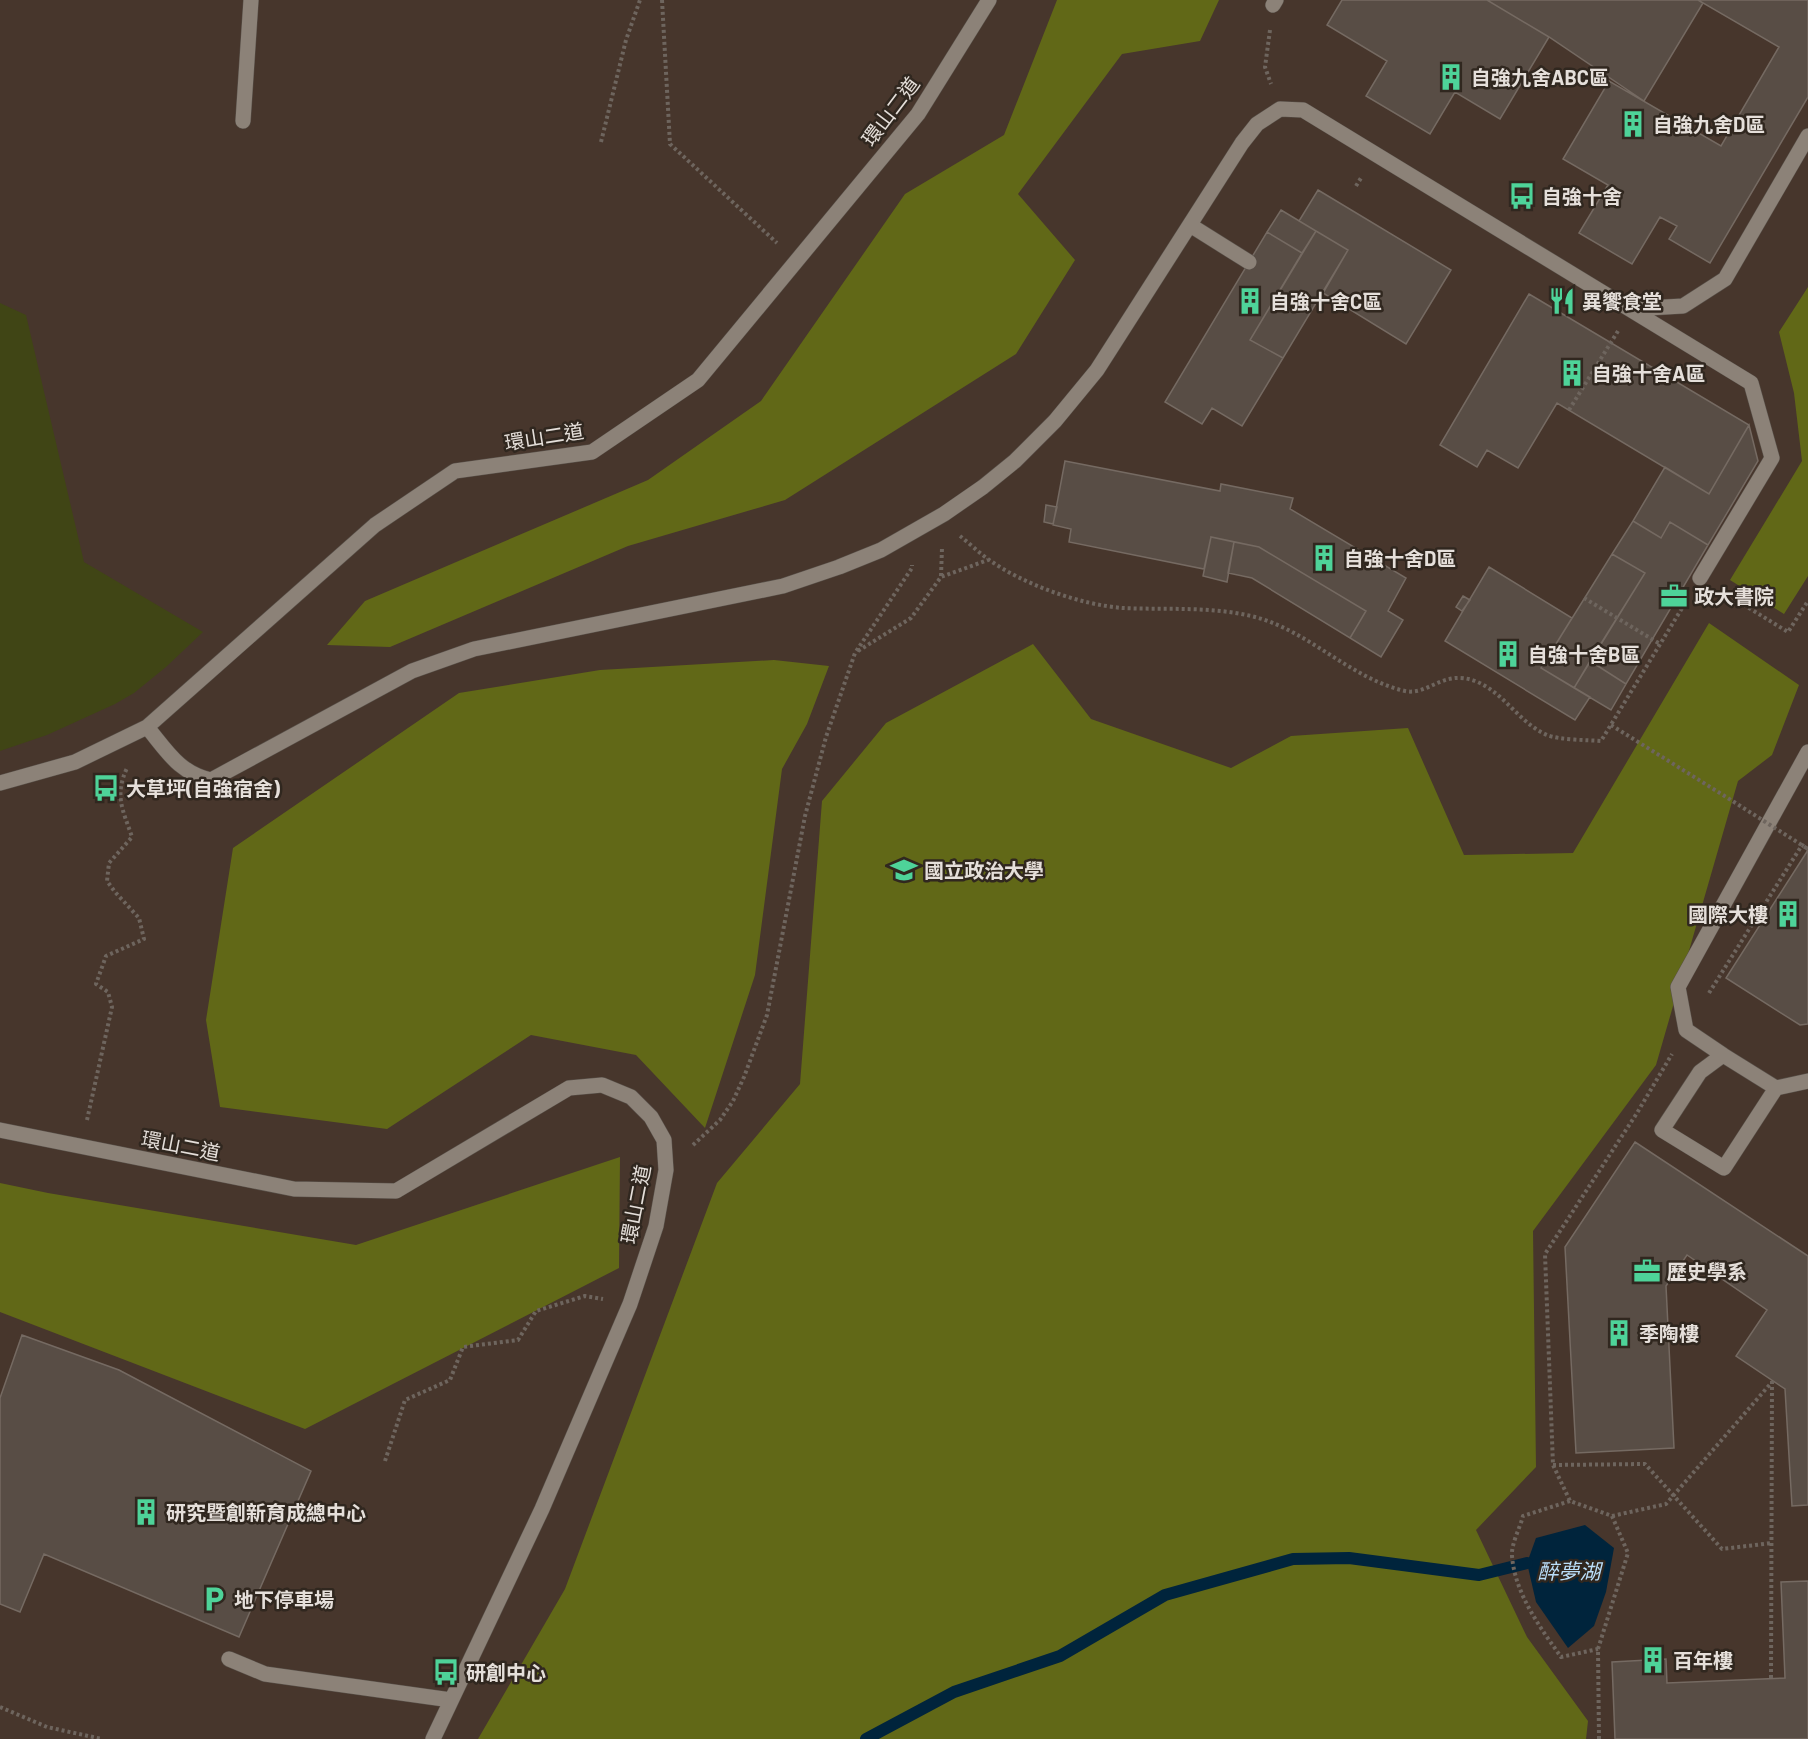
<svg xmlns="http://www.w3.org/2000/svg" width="1808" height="1739" font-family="Barlow,'Noto Sans TC',sans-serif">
<rect width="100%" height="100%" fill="#3a3129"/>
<!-- education -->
<path fill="#47362c" d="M0,0H1808V1739H0Z"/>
<!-- green -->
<path fill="#404515" d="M0,303L26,315L84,562L203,632L166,667L134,693L115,704L47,735L0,751Z"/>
<!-- forest -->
<path fill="#616817" d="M1057,0H1219L1200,41L1122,54L1018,194L1075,260L1016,354L785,500L628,546L390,647L327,645L365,601L648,480L761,401L905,194L1004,135Z
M1808,287V576L1784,614L1730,580L1802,461L1794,393L1779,332Z
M1709,623L1799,685L1772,755L1738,781L1656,1065L1533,1231L1536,1467L1476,1530L1527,1637L1588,1721L1586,1739H478L565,1589L717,1183L800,1084L822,801L886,723L1033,644L1091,719L1231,768L1291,736L1408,728L1464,855L1573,853Z
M774,660L829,666L807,724L782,769L755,975L705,1128L636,1055L531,1035L387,1129L220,1107L206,1020L233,848L459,693L600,670Z
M620,1157L619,1268L305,1429L0,1312V1183L48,1193L356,1245Z"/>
<!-- water -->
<path fill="#00243c" d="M1585,1525L1614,1548L1606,1592L1594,1626L1568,1648L1536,1602L1527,1563L1536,1538Z"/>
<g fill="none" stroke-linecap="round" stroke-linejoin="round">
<!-- stream -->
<path stroke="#00243c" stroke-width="12" d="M866,1739L954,1692L1060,1656L1165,1595L1293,1559L1349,1558L1479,1575L1527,1563"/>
</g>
<!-- building -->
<path fill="#584d45" stroke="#756a62" stroke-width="1.5" d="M1342,0H1487L1549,37L1500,119L1455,92L1430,134L1366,96L1387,61L1327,25Z
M1487,0H1698L1703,3L1644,101L1549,37Z
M1698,0H1808V97L1710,263L1669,239L1677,226L1660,217L1632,264L1579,233L1608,185L1563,159L1609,81L1721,146L1779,47Z
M1318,190L1451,270L1406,344L1323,293L1348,250L1299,221Z
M1281,210L1316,231L1302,253L1267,232Z
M1316,231L1348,250L1283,358L1250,340Z
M1267,232L1302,253L1250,340L1283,358L1242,426L1212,408L1202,424L1165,402Z
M1529,294L1749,425L1709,494L1557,403L1518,468L1487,450L1477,467L1440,445Z
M1749,425L1758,461L1708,545L1670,522L1661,538L1633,521L1665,467L1709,494Z
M1065,461L1220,491L1221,484L1293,498L1290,509L1406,578L1388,611L1403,620L1381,657L1350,638L1366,611L1259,547L1211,537L1204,569L1069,542L1071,529L1053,525Z
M1046,505L1057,507L1053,524L1044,522Z
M1633,521L1661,538L1670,522L1708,545L1626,684L1590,661L1645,573L1612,554Z
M1211,537L1234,542L1227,582L1203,576Z
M1234,542L1259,547L1366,611L1350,638L1252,578L1228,573Z
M1612,554L1645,573L1574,688L1541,668Z
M1489,567L1572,618L1541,668L1590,697L1575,720L1445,641Z
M1463,596L1470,600L1462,611L1456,607Z
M1590,661L1626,684L1611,710L1574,688Z
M1808,850V1024L1800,1025L1726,978Z
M1635,1142L1808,1256V1505L1792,1506L1785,1389L1736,1356L1767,1310L1687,1255L1666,1286L1674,1448L1576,1453L1565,1247Z
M22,1335L119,1370L311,1471L239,1637L44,1554L20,1612L0,1604V1398Z
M1808,1581V1739H1615L1612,1662L1666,1659L1667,1683L1785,1678L1781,1582Z"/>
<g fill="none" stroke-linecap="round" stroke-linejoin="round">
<defs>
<path id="minor" d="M1273,5L1276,0
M243,121L251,0
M1190,225L1249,262
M1631,309L1683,306L1725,279L1808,136
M147,727C167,751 179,773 211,780L412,671L474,649L783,586L839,567L881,550L944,514L983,487L1015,461L1055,421L1097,370L1242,143L1257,124L1280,109L1303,110L1751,383L1772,458L1700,578
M0,783L75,762L147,727L375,525L455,471L592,452L698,380L918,114L989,0
M1723,1055L1686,1030L1678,987L1808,752
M1776,1088L1724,1168L1662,1130L1700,1072L1723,1055L1776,1088L1808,1081
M0,1130L294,1189L396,1191L569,1088L602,1085L631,1097L651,1117L664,1140L666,1170L656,1226L630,1304L542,1509L433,1739
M229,1659L265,1674L451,1700"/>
</defs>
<!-- minor casing -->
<use href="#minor" stroke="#585049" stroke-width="16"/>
<!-- path -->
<path stroke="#6e655e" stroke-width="4" stroke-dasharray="3 3" stroke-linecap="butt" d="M662,0L670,144L777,243
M1270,30L1265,67L1271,84
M601,142L626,40L640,0
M1356,186L1361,178
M1569,410L1618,331
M960,536C969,543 978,552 988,559C1022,584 1081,605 1123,608C1167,610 1213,606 1255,617C1309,631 1351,679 1405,691C1428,696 1443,669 1475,681C1504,692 1519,723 1547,735C1559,740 1588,740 1601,741L1687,600
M941,576L942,548
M1723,592L1788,632L1808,601
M1584,598L1660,644
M858,651L911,618L941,577L988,560
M1611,725L1723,795
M1709,993L1802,845L1808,849
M87,1120L112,1007L108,992L96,984L106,956L144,939L139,918L115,892L107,881L109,863L132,837C123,810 114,796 127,768
M693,1145L720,1120L733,1101L744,1077L767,1015L805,816L826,737L855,653L912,568V565
M385,1461L405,1400L450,1380L463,1347L518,1340L536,1311L585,1296L603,1299
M1553,1465L1645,1464L1722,1549L1772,1543
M1570,1501L1523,1516C1520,1528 1511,1544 1512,1556C1515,1594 1540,1627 1561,1657L1598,1649
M1612,1516L1666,1504L1772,1382
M1771,1678L1772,1381
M0,1707L47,1727L102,1739
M1599,1739L1598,1649L1628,1553L1612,1516L1570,1501L1553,1465L1545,1254L1637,1113L1672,1054"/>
<!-- minor -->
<use href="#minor" stroke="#8c8278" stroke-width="15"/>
<!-- path-bridge -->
<path stroke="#6e655e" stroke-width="4" stroke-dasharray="3 3" stroke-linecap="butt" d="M1723,795L1808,849"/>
</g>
<!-- icons -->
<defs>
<symbol id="building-bare" viewBox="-9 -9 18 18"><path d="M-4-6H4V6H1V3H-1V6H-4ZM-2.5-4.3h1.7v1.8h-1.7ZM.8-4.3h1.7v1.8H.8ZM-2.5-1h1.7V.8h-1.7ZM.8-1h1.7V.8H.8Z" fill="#4ed399" stroke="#30271f" stroke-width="2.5" paint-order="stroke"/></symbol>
<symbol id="bus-bare" viewBox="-9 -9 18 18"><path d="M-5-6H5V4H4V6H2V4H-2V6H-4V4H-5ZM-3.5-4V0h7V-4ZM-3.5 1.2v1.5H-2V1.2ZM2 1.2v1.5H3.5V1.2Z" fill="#4ed399" stroke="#30271f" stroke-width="2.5" paint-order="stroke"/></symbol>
<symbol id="restaurant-bare" viewBox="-9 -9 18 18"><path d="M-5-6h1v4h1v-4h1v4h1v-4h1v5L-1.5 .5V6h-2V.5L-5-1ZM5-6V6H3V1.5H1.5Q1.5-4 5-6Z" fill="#4ed399" stroke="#30271f" stroke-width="2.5" paint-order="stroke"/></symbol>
<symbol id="office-bare" viewBox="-9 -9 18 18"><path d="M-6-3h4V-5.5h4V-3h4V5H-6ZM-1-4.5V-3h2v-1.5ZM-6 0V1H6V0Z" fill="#4ed399" stroke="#30271f" stroke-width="2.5" paint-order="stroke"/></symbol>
<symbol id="university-bare" viewBox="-9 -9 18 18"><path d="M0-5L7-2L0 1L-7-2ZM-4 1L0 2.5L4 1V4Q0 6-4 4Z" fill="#4ed399" stroke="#30271f" stroke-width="2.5" paint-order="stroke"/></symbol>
<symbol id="parking-bare" viewBox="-9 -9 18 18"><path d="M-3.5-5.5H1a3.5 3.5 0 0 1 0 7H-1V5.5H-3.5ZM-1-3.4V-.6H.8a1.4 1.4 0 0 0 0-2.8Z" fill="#4ed399" stroke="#30271f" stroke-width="2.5" paint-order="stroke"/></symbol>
</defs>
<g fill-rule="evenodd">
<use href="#building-bare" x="1432" y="58" width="38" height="38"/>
<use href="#building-bare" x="1614" y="105" width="38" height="38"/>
<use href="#bus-bare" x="1503" y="177" width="38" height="38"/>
<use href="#building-bare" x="1231" y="282" width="38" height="38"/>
<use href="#restaurant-bare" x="1543" y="282" width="38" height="38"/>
<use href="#building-bare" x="1553" y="354" width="38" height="38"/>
<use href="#building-bare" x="1305" y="539" width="38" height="38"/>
<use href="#office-bare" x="1655" y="577" width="38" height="38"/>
<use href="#building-bare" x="1489" y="635" width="38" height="38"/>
<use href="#bus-bare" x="87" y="769" width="38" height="38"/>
<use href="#university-bare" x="885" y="851" width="38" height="38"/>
<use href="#building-bare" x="1769" y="895" width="38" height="38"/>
<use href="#office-bare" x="1628" y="1252" width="38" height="38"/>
<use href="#building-bare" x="1600" y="1314" width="38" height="38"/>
<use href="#building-bare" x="127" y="1493" width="38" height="38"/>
<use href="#parking-bare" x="195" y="1580" width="38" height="38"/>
<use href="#building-bare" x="1634" y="1641" width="38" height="38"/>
<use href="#bus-bare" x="427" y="1653" width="38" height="38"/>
</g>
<g text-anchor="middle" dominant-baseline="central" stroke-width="5" stroke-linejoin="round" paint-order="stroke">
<!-- poi labels -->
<g font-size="20" font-weight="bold" fill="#e5dfda" stroke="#30271f" text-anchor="start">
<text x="1471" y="77">自強九舍ABC區</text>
<text x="1653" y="124">自強九舍D區</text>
<text x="1542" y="196">自強十舍</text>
<text x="1270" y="301">自強十舍C區</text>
<text x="1582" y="301">異饗食堂</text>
<text x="1592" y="373">自強十舍A區</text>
<text x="1344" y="558">自強十舍D區</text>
<text x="1694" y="596">政大書院</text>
<text x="1528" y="654">自強十舍B區</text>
<text x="126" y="788">大草坪(自強宿舍)</text>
<text x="924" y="870">國立政治大學</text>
<text x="1768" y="914" text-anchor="end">國際大樓</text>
<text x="1667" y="1271">歷史學系</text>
<text x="1639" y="1333">季陶樓</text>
<text x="166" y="1512">研究暨創新育成總中心</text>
<text x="234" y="1599">地下停車場</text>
<text x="1673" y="1660">百年樓</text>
<text x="466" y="1672">研創中心</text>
</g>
<!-- street labels -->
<g font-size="20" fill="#e5dfda" stroke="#30271f">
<text transform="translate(890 111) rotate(-53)">環山二道</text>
<text transform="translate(544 436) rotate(-9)">環山二道</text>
<text transform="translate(181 1145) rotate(11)">環山二道</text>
<text transform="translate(635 1204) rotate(-79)">環山二道</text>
</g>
<!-- water labels -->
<g font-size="21" font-style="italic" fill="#badef9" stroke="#30271f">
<text x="1569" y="1570">醉夢湖</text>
</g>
</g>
</svg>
